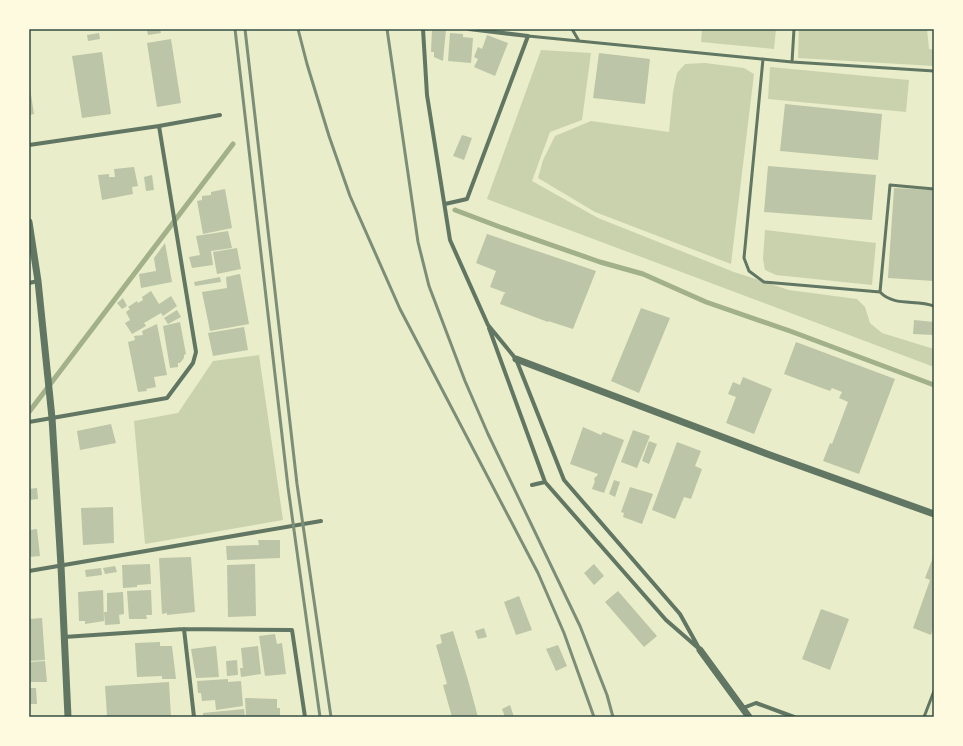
<svg xmlns="http://www.w3.org/2000/svg" width="963" height="746" font-family="'Public Sans',sans-serif">
<rect width="100%" height="100%" fill="#e9edc9"/>
<!-- green -->
<path fill="#cad2ad" d="M702,29H776L774,49L701,42Z
M799,29H927L929,49L934,50V66L798,58Z
M541,50L591,53L582,120L550,132L532,181L598,218L734,272L789,290L857,299L865,307L870,323L882,333L934,349V367L487,199Z
M705,63L744,68L754,74L731,264L595,212L538,178L543,160L555,136L591,121L669,132L673,92L677,73L685,64Z
M770,67L909,80L906,112L768,99Z
M765,230L876,243L872,285L776,275L765,270L763,259Z
M259,355L283,520L145,544L134,421L178,413L213,361Z"/>
<g fill="none" stroke-linecap="round" stroke-linejoin="round">
<!-- stream -->
<path stroke="#a3b18a" stroke-width="5" d="M455,210L500,227L600,262L643,274L706,302L790,331L934,385
M29,412L233,144"/>
</g>
<!-- building -->
<path fill="#bcc5a7" d="M160,29L161,33L148,35L147,30Z
M432,29H446L443,61L434,57V52H431Z
M99,33L100,39L88,41L87,35Z
M450,33L463,34V37L473,38L471,63L448,61Z
M487,35L508,43L495,76L474,67L478,59L474,57L478,47L482,49Z
M171,39L181,103L157,107L147,43Z
M102,52L111,114L82,118L72,56Z
M599,53L650,59L645,104L593,98Z
M30,88L34,114L29,115V89Z
M785,104L882,114L878,160L780,151Z
M462,135L472,138L464,160L453,156Z
M768,166L876,175L872,220L764,212Z
M134,167L138,186L132,187L133,194L102,200L98,175L109,174V177H115L114,169Z
M152,175L154,190L146,191L144,177Z
M894,188L934,190V281L888,278Z
M225,189L232,228L203,234L197,201L202,200V196L211,195V192Z
M228,231L232,248L211,251L213,265L192,268L189,257L200,255L196,236Z
M487,234L596,271L573,329L548,321V322L500,304L504,294L506,293L490,287L496,271L476,263Z
M165,243L172,282L141,288L139,274L156,271L154,258Z
M237,248L241,269L217,274L213,252Z
M240,274L249,324L210,331L202,292L227,288L226,277Z
M220,277L221,282L195,286L194,282Z
M151,291L159,304L171,296L177,306L163,316L161,313L144,323L146,326L132,334L125,323L130,320L126,312L130,309L128,307L137,301L138,303L143,300L142,297Z
M123,298L127,306L122,309L117,303Z
M641,308L670,318L639,393L611,381Z
M177,310L181,317L168,324L164,318Z
M914,320L934,322V335L913,334Z
M180,322L186,354L184,355V358L180,363H178V367L170,368L163,326Z
M157,324L167,375L154,377L156,387L146,389L147,391L138,392L128,342L135,340L134,336L143,335L142,331Z
M244,327L248,350L213,356L208,333Z
M796,342L895,379L859,474L823,461L830,443L832,444L848,402L839,398L842,392L832,388L830,391L784,374Z
M743,377L772,389L754,434L726,423L736,397L728,394L733,382L740,385Z
M111,424L116,443L80,450L77,431Z
M583,427L601,435L603,432L624,440L604,493L592,489L595,481L594,480L595,477H596L598,474L570,464Z
M633,430L650,436L637,468L621,462Z
M649,441L657,444L649,464L642,461Z
M677,442L701,451L695,466L702,469L691,499L684,497L675,519L652,510Z
M614,480L620,482L615,497L609,494Z
M630,487L653,494L642,524L623,517L624,513L621,512Z
M37,488L38,499L29,500V489Z
M113,507L114,543L83,545L81,508Z
M37,529L40,556L29,557V530Z
M258,540H280V558L227,560L226,546L259,545Z
M934,555V630L933,629L931,635L913,628L930,580L925,578Z
M191,557L195,612L167,615V613L162,614L159,558Z
M150,564L151,584L137,585V587L123,588L122,565Z
M255,564L256,616L228,617L227,565Z
M594,564L604,576L594,585L584,573Z
M115,566L117,572L105,574L103,568Z
M101,568L102,575L86,577L85,570Z
M103,590L104,621L85,624V621H79L78,592Z
M151,590L152,615H146L147,619H129L127,591Z
M618,591L657,636L644,647L605,602Z
M123,592L124,614L119,615L120,624L105,625L104,612H107V593Z
M519,596L532,630L516,635L504,602Z
M821,609L849,619L830,670L802,659Z
M42,618L45,660L29,661V620L30,619Z
M484,628L487,637L478,639L475,631Z
M453,631L468,680L478,717H452L443,685L447,684L436,645L442,643L440,635Z
M275,634L277,644L282,643L286,674L265,676L259,636Z
M160,642V646H172L176,679H162V676L137,677L135,643Z
M558,645L567,666L556,671L546,649Z
M216,646L219,677L196,678L191,649Z
M258,646L261,674L241,677L240,668H243L241,648Z
M237,660L238,675L227,676L226,661Z
M45,661L47,682H29V662Z
M228,679V682L241,681L243,706L216,710L215,700L202,701L201,693H198L197,681Z
M169,682L171,717H144V716H139V717H104V716L107,715L105,686Z
M29,688H36L37,704H29Z
M245,698L277,699V708H280V717H246Z
M510,705L514,717H505L502,709Z
M244,709L245,717H203V713Z"/>
<g fill="none" stroke-linecap="round" stroke-linejoin="round">
<!-- service -->
<path stroke="#617663" stroke-width="3" d="M572,29L579,41
M528,36L792,62L934,71
M763,59L744,258L749,271L764,282L880,292C894,307 916,299 934,306
M792,62L794,29
M880,292L890,185L934,189
M924,717L934,691"/>
<!-- minor -->
<path stroke="#617663" stroke-width="4" d="M423,29L427,95L450,240L488,325L516,359L564,480L680,614L700,650
M29,145L159,126L220,115
M445,204L467,199L528,36L469,29
M29,283L38,281
M489,328L545,482L666,620L697,647
M29,422L167,398L193,363L196,352L159,126
M532,485L545,482
M29,571L321,521
M184,629L194,717
M64,637L184,629L292,630L305,717
M743,708L756,703L794,717"/>
<!-- tertiary -->
<path stroke="#617663" stroke-width="7" d="M29,222L38,281L52,418L61,566L68,717
M516,359L770,455L934,514
M700,650L749,717"/>
<!-- rail -->
<path stroke="#7c8e77" stroke-width="3" d="M235,29L288,487L320,717
M245,29L297,484L331,717
M298,29L307,64L329,136L350,196L400,309L538,573L564,633L594,717
M387,29L418,242L429,286L465,381L488,434L580,626L607,695L613,717"/>
</g>
<!-- border -->
<rect width="963" height="746" fill="none" stroke="#fefae0" stroke-width="60"/>
<rect x="30" y="30" width="903" height="686" fill="none" stroke="#344e41" stroke-width="1.5"/>
</svg>
